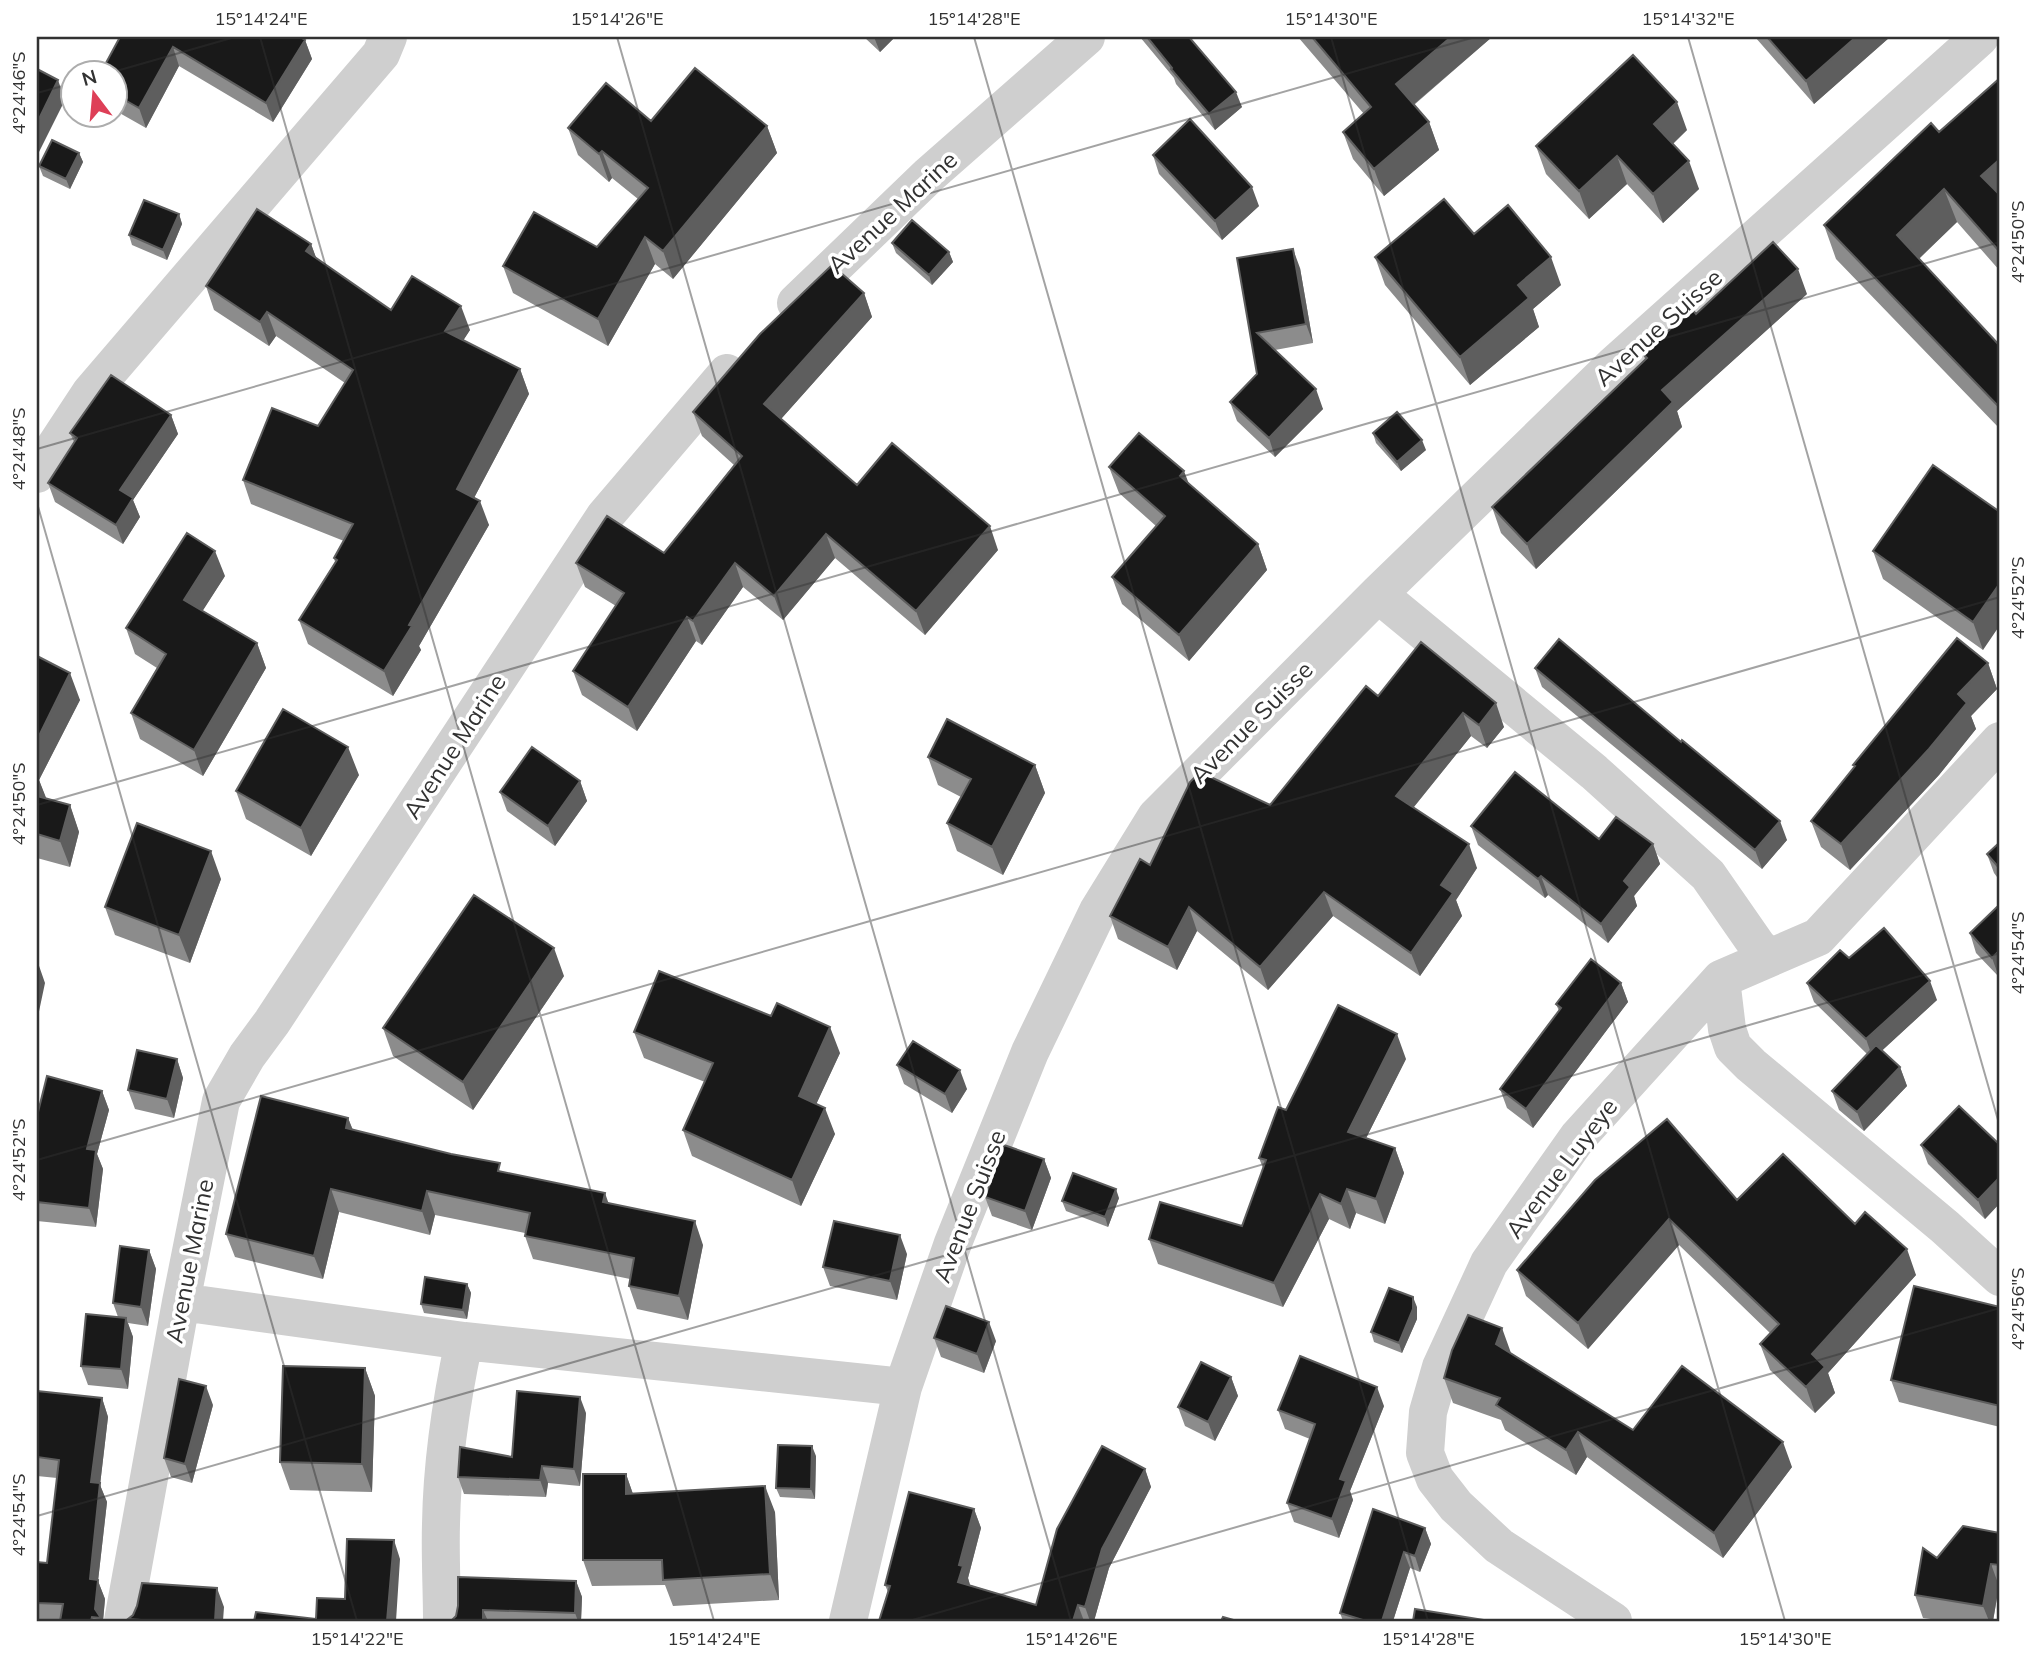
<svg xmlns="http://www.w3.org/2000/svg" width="2037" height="1658" font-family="Mulish,sans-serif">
<rect width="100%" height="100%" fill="#fff"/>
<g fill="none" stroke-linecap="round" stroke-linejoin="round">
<!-- minor -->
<path stroke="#cfcfcf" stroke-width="38" d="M796,303L929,175L1086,37
M37,474L91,392L381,54L388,37
M1378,594L1594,772L1708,875L1758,947L1770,957
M1721,979L1727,1029L1733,1047L1751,1065L1945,1227L2000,1277
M181,1302L464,1341L903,1387
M123,1621L181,1302L221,1101L247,1056L272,1022L605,516L727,373
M442,1621C442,1589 440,1556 441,1524C442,1462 451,1402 464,1341
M848,1621L903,1387L953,1243L1030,1052L1098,911L1156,817L1378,594L1614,365L1980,37
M1613,1621L1499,1546L1456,1506L1435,1479L1425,1453L1428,1412L1441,1367L1489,1263L1578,1137L1721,979L1818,937L2000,741"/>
</g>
<!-- wall -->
<path fill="#8c8c8c" d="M120,37L305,40L312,59L273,122L179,66L146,128L116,111V74Z
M864,37H895L880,52Z
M1140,37H1189L1242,107L1215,130L1176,84L1174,78Z
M1298,37H1492L1414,105L1429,122L1439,150L1384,196L1353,159L1343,132L1364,114Z
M1755,37H1890L1814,104Z
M2000,78V271L1957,222L1919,259L2000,346V429L1836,259L1824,225L1939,132Z
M651,121L767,126L777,153L673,279L655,264L608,346L513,293L503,266L597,247L638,199L612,178L609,182L578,155L568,128Z
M1687,130L1673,144L1699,189L1663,223L1627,184L1589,219L1546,174L1536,146Z
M79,153L83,162L70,189L43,176L39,166Z
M1153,155L1259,206L1222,240L1159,174Z
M179,214L182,224L167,260L132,245L129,235Z
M1474,234L1561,285L1533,309L1539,327L1470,385L1385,285L1375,257Z
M892,243L949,252L953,262L932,285L896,253Z
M311,244L316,258L391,310L470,330L463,340L520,369L529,394L474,498L489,525L419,646L421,650L393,696L308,644L299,620L335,562L334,558L344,541L251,504L243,480L318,426L345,383L276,336L269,346L214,310L206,286Z
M1237,258L1300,268L1313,343L1275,350L1323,409L1275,457L1237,421L1230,402L1257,374Z
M864,293L872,317L781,419L857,485L998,550L925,635L835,558L783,620L743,587L702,645L696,641L637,731L582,695L573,671L616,606L585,587L576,563L664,553L734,465L702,436L693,412Z
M1807,294L1677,411L1682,427L1536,569L1501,533L1492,507L1645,359L1643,354L1696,314Z
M171,415L178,434L133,500L140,517L123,544L55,502L48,483L74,442L70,433Z
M1373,433L1426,450L1401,471L1376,443Z
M1109,467L1189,484L1258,544L1267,570L1189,661L1122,604L1112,577L1156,526L1119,493Z
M2000,512L1983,650L1883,579L1873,551Z
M225,576L202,611L257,643L266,668L203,776L140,739L131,713L157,668L135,654L126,628Z
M1421,642L1504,727L1487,748L1471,736L1414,807L1477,868L1456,900L1462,916L1420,976L1333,916L1268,990L1197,931L1177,970L1118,939L1110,916L1150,865L1270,805L1378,696Z
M37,656L80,700L39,780L46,799L70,805L79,832L70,867L37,858Z
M1988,663L1997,689L1971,716L1976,729L1939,775L1850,870L1821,847L1811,821L1854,768L1853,765Z
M1535,668L1787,840L1762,869L1542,687Z
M928,757L1035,765L1045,793L1003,875L957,851L947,823L961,797L938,785Z
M359,775L311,856L246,819L236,791Z
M580,781L587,801L555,846L507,811L500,792Z
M1471,826L1653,844L1660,864L1634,896L1637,906L1608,943L1548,895L1545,898L1478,845Z
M2000,842V881L1994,873L1987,854Z
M221,879L190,963L115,935L105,907Z
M2000,904L1999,977L1976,953L1970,933Z
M1849,958L1937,1000L1882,1050L1900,1067L1907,1086L1864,1131L1839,1110L1832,1091L1867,1054L1814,1002L1807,983Z
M564,976L473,1110L393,1056L383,1028Z
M1621,983L1628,1002L1533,1128L1507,1108L1500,1089L1559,1011L1556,1004Z
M634,1032L840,1053L816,1104L835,1134L801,1206L692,1156L683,1130L705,1082L644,1058Z
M177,1059L183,1078L174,1118L135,1109L128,1090Z
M1406,1059L1366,1138L1395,1148L1404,1173L1385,1224L1356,1213L1350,1229L1329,1219L1283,1307L1158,1264L1149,1239L1242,1226L1263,1168L1259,1158L1286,1110Z
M897,1065L967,1089L952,1113L904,1084Z
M102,1091L109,1110L97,1154L103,1169L96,1227L37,1221V1116Z
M348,1118L353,1130L503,1172L608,1203L703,1245L688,1320L637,1309L629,1286L630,1279L533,1259L525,1236V1233L435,1215L430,1235L339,1212L323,1279L235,1257L226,1234Z
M1921,1145H2000V1203L1985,1219L1928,1164Z
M1044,1159L1051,1178L1032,1230L992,1216L985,1197Z
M1595,1180L1737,1200L1855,1224L1916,1275L1828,1373L1835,1393L1815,1413L1770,1370L1760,1344L1770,1333L1679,1245L1588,1349L1526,1296L1517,1270Z
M1119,1198L1108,1227L1066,1211L1062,1201Z
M149,1250L156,1269L148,1326L128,1323L133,1337L128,1389L88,1385L81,1366L118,1317L113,1303Z
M907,1254L897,1300L830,1286L823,1267Z
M467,1284L471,1293L467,1319L424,1313L421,1304Z
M1417,1307V1319L1402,1353L1374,1342L1371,1332Z
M2000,1307V1427L1899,1402L1891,1380Z
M934,1338L996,1341L984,1373L941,1357Z
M1511,1353L1633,1430L1792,1467L1723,1558L1587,1457L1576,1475L1505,1430L1501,1420L1453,1403L1444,1378Z
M365,1368L375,1396L372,1492L290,1490L280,1462Z
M1231,1377L1238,1396L1215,1441L1185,1426L1178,1407Z
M37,1394L102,1398L108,1417L100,1485L107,1502L98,1581L105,1599L103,1621H37V1562L47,1563L57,1478L37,1476Z
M213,1405L192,1483L171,1477L164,1458Z
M1384,1406L1350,1491L1353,1500L1339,1538L1294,1522L1287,1503L1310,1439L1285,1429L1278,1410Z
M586,1413L580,1486L548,1483L546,1497L464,1494L458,1477L512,1457Z
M816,1456L815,1499L780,1497L776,1488Z
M1145,1469L1151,1487L1109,1568L1094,1621H879L888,1592L885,1585L974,1509L981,1528L968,1578L970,1585L1036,1605Z
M626,1474L633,1494L775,1512L779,1600L673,1606L665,1585L592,1586L583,1560Z
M1425,1528L1431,1544L1420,1572L1410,1568L1393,1621H1343L1340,1613Z
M2000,1533V1586H1999L1993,1621H1946L1923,1618L1915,1595L1937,1558Z
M576,1581L582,1597L581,1621H451L456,1616Z"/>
<!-- shaded-wall -->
<path fill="#5e5e5e" d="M874,37H895L880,52Z
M1451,37H1492L1406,111L1396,84Z
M1856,37H1890L1814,104L1806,81Z
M305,40L312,59L273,122L266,103Z
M173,47L179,66L146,128L139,108Z
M58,80L65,100L37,156V123Z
M1236,92L1242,107L1215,130L1209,114Z
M1677,102L1687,130L1664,152L1654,124Z
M1429,122L1439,150L1384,196L1374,169Z
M767,126L777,153L673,279L663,251Z
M602,151L612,178L609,182L599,154Z
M79,153L83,162L70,189L66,179Z
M1617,156L1627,184L1589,219L1579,191Z
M2000,159V203L1981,176Z
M1689,161L1699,189L1663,223L1653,194Z
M1252,187L1259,206L1222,240L1215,221Z
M1944,189L1957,222L1909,268L1897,235Z
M179,214L182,224L167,260L163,250Z
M645,237L655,264L608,346L598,319Z
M311,244L320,268L306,251Z
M1293,249L1300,268L1313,343L1306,324Z
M949,252L953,262L932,285L929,275Z
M1551,257L1561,285L1533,309L1539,327L1470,385L1460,357L1518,285Z
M1798,269L1807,294L1677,411L1682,427L1536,569L1527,544L1662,390Z
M864,293L872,317L773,428L764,404Z
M461,306L470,330L454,355L445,331Z
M267,312L276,336L269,346L260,322Z
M520,369L529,394L466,513L457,489Z
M1316,389L1323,409L1275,457L1269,438Z
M171,415L178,434L133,500L140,517L123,544L116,525L120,490Z
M1422,440L1426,450L1401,471L1397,462Z
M1184,471L1194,497L1180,476Z
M480,501L489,525L419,646L421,650L393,696L384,671L409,625Z
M990,526L998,550L925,635L916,611Z
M826,534L835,558L783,620L774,596Z
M1258,544L1267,570L1189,661L1179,635Z
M215,551L225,576L193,626L184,600Z
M735,563L743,587L702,645L693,621Z
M2000,583V625L1983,650L1973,622Z
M687,617L696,641L637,731L628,707Z
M257,643L266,668L203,776L194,750Z
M1988,663L1997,689L1971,716L1976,729L1939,775L1850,870L1841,844L1958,694Z
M70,673L80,700L39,780L47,800L37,812V740Z
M1496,703L1504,727L1487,748L1479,725Z
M1463,713L1471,736L1404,819L1396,796Z
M348,747L359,775L311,856L301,828Z
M1035,765L1045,793L1003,875L992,847Z
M580,781L587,801L555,846L548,826Z
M70,805L79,832L70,867L60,841Z
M1780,821L1787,840L1762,869L1755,850Z
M1469,844L1477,868L1456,900L1462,916L1420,976L1411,953L1441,885Z
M1653,844L1660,864L1634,896L1637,906L1608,943L1601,924L1624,881Z
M211,851L221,879L190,963L179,935Z
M1541,876L1548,895L1545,898L1538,879Z
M1324,892L1333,916L1268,990L1260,967Z
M1189,907L1197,931L1177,970L1168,947Z
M554,948L564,976L473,1110L463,1082Z
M2000,950V976L1999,977L1992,958Z
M37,960L45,983L37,1021Z
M1930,981L1937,1000L1873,1059L1866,1039Z
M1621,983L1628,1002L1533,1128L1526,1109Z
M830,1027L840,1053L808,1122L799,1096Z
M1397,1034L1406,1059L1357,1156L1348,1132Z
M177,1059L183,1078L174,1118L167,1099Z
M1900,1067L1907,1086L1864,1131L1857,1112Z
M960,1070L967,1089L952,1113L945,1094Z
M102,1091L109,1110L97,1154L103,1169L96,1227L89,1208L87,1149Z
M825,1108L835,1134L801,1206L792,1180Z
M348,1118L357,1141L346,1128Z
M1395,1148L1404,1173L1385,1224L1376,1199Z
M1044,1159L1051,1178L1032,1230L1025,1211Z
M2000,1177V1203L1985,1219L1978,1200Z
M331,1189L339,1212L323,1279L314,1256Z
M1116,1189L1119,1198L1108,1227L1105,1217Z
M1347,1189L1356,1213L1350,1229L1341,1204Z
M427,1191L435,1215L430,1235L422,1211Z
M605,1193L613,1216L603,1202Z
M1320,1194L1329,1219L1283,1307L1274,1283Z
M1669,1219L1679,1245L1588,1349L1578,1323Z
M695,1221L703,1245L688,1320L679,1296Z
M900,1235L907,1254L897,1300L890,1281Z
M1907,1249L1916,1275L1828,1373L1835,1393L1815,1413L1806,1387L1812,1354Z
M149,1250L156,1269L148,1326L141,1307Z
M467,1284L471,1293L467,1319L463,1310Z
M1413,1297L1417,1307V1319L1402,1353L1399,1343Z
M126,1318L133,1337L128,1389L121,1369Z
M989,1322L996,1341L984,1373L977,1354Z
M1502,1328L1511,1353L1496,1344Z
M365,1368L375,1396L372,1492L362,1464Z
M1231,1377L1238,1396L1215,1441L1208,1422Z
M206,1386L213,1405L192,1483L185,1464Z
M1377,1387L1384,1406L1350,1491L1353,1500L1339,1538L1332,1519L1340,1479Z
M580,1397L586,1413L580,1486L574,1469Z
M102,1398L108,1417L100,1485L107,1502L98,1581L105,1599L103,1621L95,1609L90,1579L91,1482Z
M1578,1432L1587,1457L1576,1475L1566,1450Z
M1783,1442L1792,1467L1723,1558L1714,1533Z
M812,1446L816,1456L815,1499L811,1489Z
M542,1466L548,1483L546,1497L540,1480Z
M1145,1469L1151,1487L1109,1568L1094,1621H1090L1085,1607L1102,1549Z
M626,1474L635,1500L626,1494Z
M765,1486L775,1512L779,1600L770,1574Z
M974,1509L981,1528L968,1578L970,1585L958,1582L959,1565Z
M1425,1528L1431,1544L1420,1572L1415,1556Z
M394,1540L400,1559L396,1621H387Z
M1404,1552L1410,1568L1393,1621H1382Z
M1991,1564L1999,1586L1993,1621H1989L1983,1606Z
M576,1581L582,1597L581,1621H578L575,1613Z
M217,1588L224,1607L223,1621H215Z
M1078,1605L1084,1621H1073Z
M483,1610L488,1621H483Z"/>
<!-- building -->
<path fill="#191919" stroke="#5e5e5e" stroke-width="2" d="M120,37H300L305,40L266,103L173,47L139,108L116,95V74H100Z
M1147,37H1189L1236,92L1209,114L1171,69L1172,68Z
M1312,37H1451L1396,84L1429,122L1374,169L1343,132L1371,107Z
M1767,37H1856L1806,81Z
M1633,55L1677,102L1654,124L1689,161L1653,194L1617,156L1579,191L1536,146Z
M695,68L767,126L663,251L645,237L598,319L503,266L534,212L597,247L648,188L602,151L599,154L568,128L606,83L651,121Z
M37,69L58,80L37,123Z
M2000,78V159L1981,176L2000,195V252L1944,189L1897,235L2000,346V408L1824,225L1931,123L1939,132Z
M1190,119L1252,187L1215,221L1153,155Z
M52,140L79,153L66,179L39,166Z
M1444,199L1474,234L1508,205L1551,257L1518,285L1529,298L1460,357L1375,257Z
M144,200L179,214L163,250L129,235Z
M257,209L311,244L306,251L391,310L412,276L461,306L445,331L520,369L457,489L480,501L409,625L412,626L384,671L299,620L337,560L334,558L353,524L243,480L272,408L318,426L353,370L267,312L260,322L206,286Z
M912,220L949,252L929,275L892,243Z
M1773,242L1798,269L1662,390L1673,402L1527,544L1492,507L1647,358L1643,354L1692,309L1696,314Z
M1293,249L1306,324L1257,333L1316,389L1269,438L1230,402L1257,374L1237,258Z
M832,265L864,293L764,404L857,485L892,443L990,526L916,611L826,534L774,596L735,563L693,621L687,617L628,707L573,671L624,593L576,563L607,516L664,553L742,456L693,412L760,334Z
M111,375L171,415L120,490L133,498L116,525L48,483L77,438L70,433Z
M1397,412L1422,440L1397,462L1373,433Z
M1139,433L1184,471L1180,476L1258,544L1179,635L1112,577L1165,516L1109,467Z
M1933,465L2000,512V583L1973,622L1873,551Z
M187,533L215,551L184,600L257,643L194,750L131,713L166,654L126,628Z
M1957,638L1988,663L1958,694L1967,703L1929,749L1841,844L1811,821L1855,766L1853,765Z
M1559,639L1681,742L1682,740L1780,821L1755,850L1535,668Z
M1421,642L1496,703L1479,725L1463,713L1396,796L1469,844L1441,885L1453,893L1411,953L1324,892L1260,967L1189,907L1168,947L1110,916L1140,859L1150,865L1190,782L1200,772L1270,805L1366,686L1378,696Z
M37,656L70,673L37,740Z
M283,709L348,747L301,828L236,791Z
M947,719L1035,765L992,847L947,823L971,779L928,757Z
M532,747L580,781L548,826L500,792Z
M1515,772L1599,839L1616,817L1653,844L1624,881L1630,887L1601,924L1541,876L1538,879L1471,826Z
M37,796L70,805L60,841L37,834Z
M137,823L211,851L179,935L105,907Z
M2000,842V869L1987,854Z
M474,895L554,948L463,1082L383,1028Z
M2000,904V950L1992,958L1970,933Z
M1884,928L1930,981L1866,1039L1807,983L1840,950L1849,958Z
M1591,959L1621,983L1526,1109L1500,1089L1561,1008L1556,1004Z
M659,971L771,1016L777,1003L830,1027L799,1096L825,1108L792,1180L683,1130L713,1063L634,1032Z
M1338,1005L1397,1034L1348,1132L1395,1148L1376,1199L1347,1189L1341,1204L1320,1194L1274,1283L1149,1239L1160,1202L1242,1226L1266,1160L1259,1158L1278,1107L1286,1110Z
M913,1041L960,1070L945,1094L897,1065Z
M1876,1045L1900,1067L1857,1112L1832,1091Z
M137,1050L177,1059L167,1099L128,1090Z
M47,1076L102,1091L87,1149L96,1150L89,1208L37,1202V1116Z
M261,1096L348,1118L346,1128L451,1154L500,1163L498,1171L605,1193L603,1202L695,1221L679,1296L629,1286L634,1258L525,1236L530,1213L427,1191L422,1211L331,1189L314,1256L226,1234Z
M1959,1106L2000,1145V1177L1978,1200L1921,1145Z
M1667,1119L1737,1200L1783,1154L1855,1224L1865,1212L1907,1249L1812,1354L1825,1367L1806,1387L1760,1344L1779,1324L1669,1219L1578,1323L1517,1270L1595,1180Z
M1004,1145L1044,1159L1025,1211L985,1197Z
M1073,1173L1116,1189L1105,1217L1062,1201Z
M834,1221L900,1235L890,1281L823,1267Z
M120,1246L149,1250L141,1307L113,1303Z
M425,1277L467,1284L463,1310L421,1304Z
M1914,1286L2000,1307V1406L1891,1380Z
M1389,1288L1413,1297V1309L1399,1343L1371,1332Z
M946,1306L989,1322L977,1354L934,1338Z
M86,1314L126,1318L121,1369L81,1366Z
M1468,1315L1502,1328L1496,1344L1633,1430L1682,1366L1783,1442L1714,1533L1578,1432L1566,1450L1496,1405L1500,1398L1444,1378L1452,1350Z
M1300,1356L1377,1387L1340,1479L1346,1481L1332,1519L1287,1503L1315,1424L1278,1410Z
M1201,1362L1231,1377L1208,1422L1178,1407Z
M283,1366L365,1368L362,1464L280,1462Z
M179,1379L206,1386L185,1464L164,1458Z
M37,1391L102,1398L91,1482L100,1483L90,1579L98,1580L95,1609L101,1618L92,1617L91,1621H60L63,1604L37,1603V1562L47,1563L59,1460L37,1457Z
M517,1391L580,1397L574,1469L542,1466L540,1480L458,1477L460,1447L512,1457Z
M778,1445L812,1446L811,1489L776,1488Z
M1102,1446L1145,1469L1102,1549L1085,1607L1078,1605L1073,1621H879L890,1586L885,1585L909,1492L974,1509L959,1565L963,1566L958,1582L1036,1605L1057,1529Z
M583,1474H626V1494L765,1486L770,1574L663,1580L662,1560H583Z
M1373,1509L1425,1528L1415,1556L1404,1552L1382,1621H1366L1340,1613Z
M1963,1526L2000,1533V1565L1991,1564L1983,1606L1915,1595L1923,1548L1937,1558Z
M347,1539L394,1540L387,1621H254L256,1612L316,1619L317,1598L345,1599Z
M458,1577L576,1581L575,1613L483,1610V1621H451L456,1616L458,1606Z
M142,1583L217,1588L215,1621H154L128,1619L133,1615L137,1606Z
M1415,1609L1490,1621H1413Z
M1223,1617L1237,1621H1221Z"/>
<!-- ticks -->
<path fill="none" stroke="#323232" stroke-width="2" stroke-opacity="0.45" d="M260,37L714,1621M617,37L1071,1621M974,37L1428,1621M1331,37L1785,1621M1688,37L2000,1127M106,74L235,37M37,93L74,83M37,449L1475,37M37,503L357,1621M37,805L2000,242M37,1160L2000,597M37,1516L2000,953M909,1621L2000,1308"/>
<g text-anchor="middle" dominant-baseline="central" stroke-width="7" stroke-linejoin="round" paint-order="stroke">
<!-- street labels -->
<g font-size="24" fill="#323232" stroke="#fff">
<text transform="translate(892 212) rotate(-43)">Avenue Marine</text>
<text transform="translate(1658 327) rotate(-42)">Avenue Suisse</text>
<text transform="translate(1251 722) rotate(-45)">Avenue Suisse</text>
<text transform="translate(454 746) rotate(-57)">Avenue Marine</text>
<text transform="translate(1561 1168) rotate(-53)">Avenue Luyeye</text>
<text transform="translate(969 1206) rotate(-69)">Avenue Suisse</text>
<text transform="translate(189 1261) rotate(-79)">Avenue Marine</text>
</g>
</g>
<!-- border -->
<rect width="2037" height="1658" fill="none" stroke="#ffffff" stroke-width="77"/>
<!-- north arrow -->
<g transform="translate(94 94) rotate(344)"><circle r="33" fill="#ffffff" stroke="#adadad" stroke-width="2"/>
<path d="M0-5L12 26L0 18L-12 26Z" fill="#de3f57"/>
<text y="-10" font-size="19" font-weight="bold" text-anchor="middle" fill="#323232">N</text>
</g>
<rect x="38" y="38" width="1960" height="1582" fill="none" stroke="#323232" stroke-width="2.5"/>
<g font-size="18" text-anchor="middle" fill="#323232">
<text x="261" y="25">15°14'24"E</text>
<text x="617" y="25">15°14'26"E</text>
<text x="974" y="25">15°14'28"E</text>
<text x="1331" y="25">15°14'30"E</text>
<text x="1688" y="25">15°14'32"E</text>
<text transform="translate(19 93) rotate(-90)" y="6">4°24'46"S</text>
<text transform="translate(2018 242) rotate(-90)" y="6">4°24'50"S</text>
<text transform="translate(19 449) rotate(-90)" y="6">4°24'48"S</text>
<text transform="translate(2018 598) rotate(-90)" y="6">4°24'52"S</text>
<text transform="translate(19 804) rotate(-90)" y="6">4°24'50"S</text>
<text transform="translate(2018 953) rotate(-90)" y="6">4°24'54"S</text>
<text transform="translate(19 1160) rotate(-90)" y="6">4°24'52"S</text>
<text transform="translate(2018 1309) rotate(-90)" y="6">4°24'56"S</text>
<text transform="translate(19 1515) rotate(-90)" y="6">4°24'54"S</text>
<text x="357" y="1645">15°14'22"E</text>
<text x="714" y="1645">15°14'24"E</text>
<text x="1071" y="1645">15°14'26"E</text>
<text x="1428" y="1645">15°14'28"E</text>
<text x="1785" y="1645">15°14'30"E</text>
</g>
</svg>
